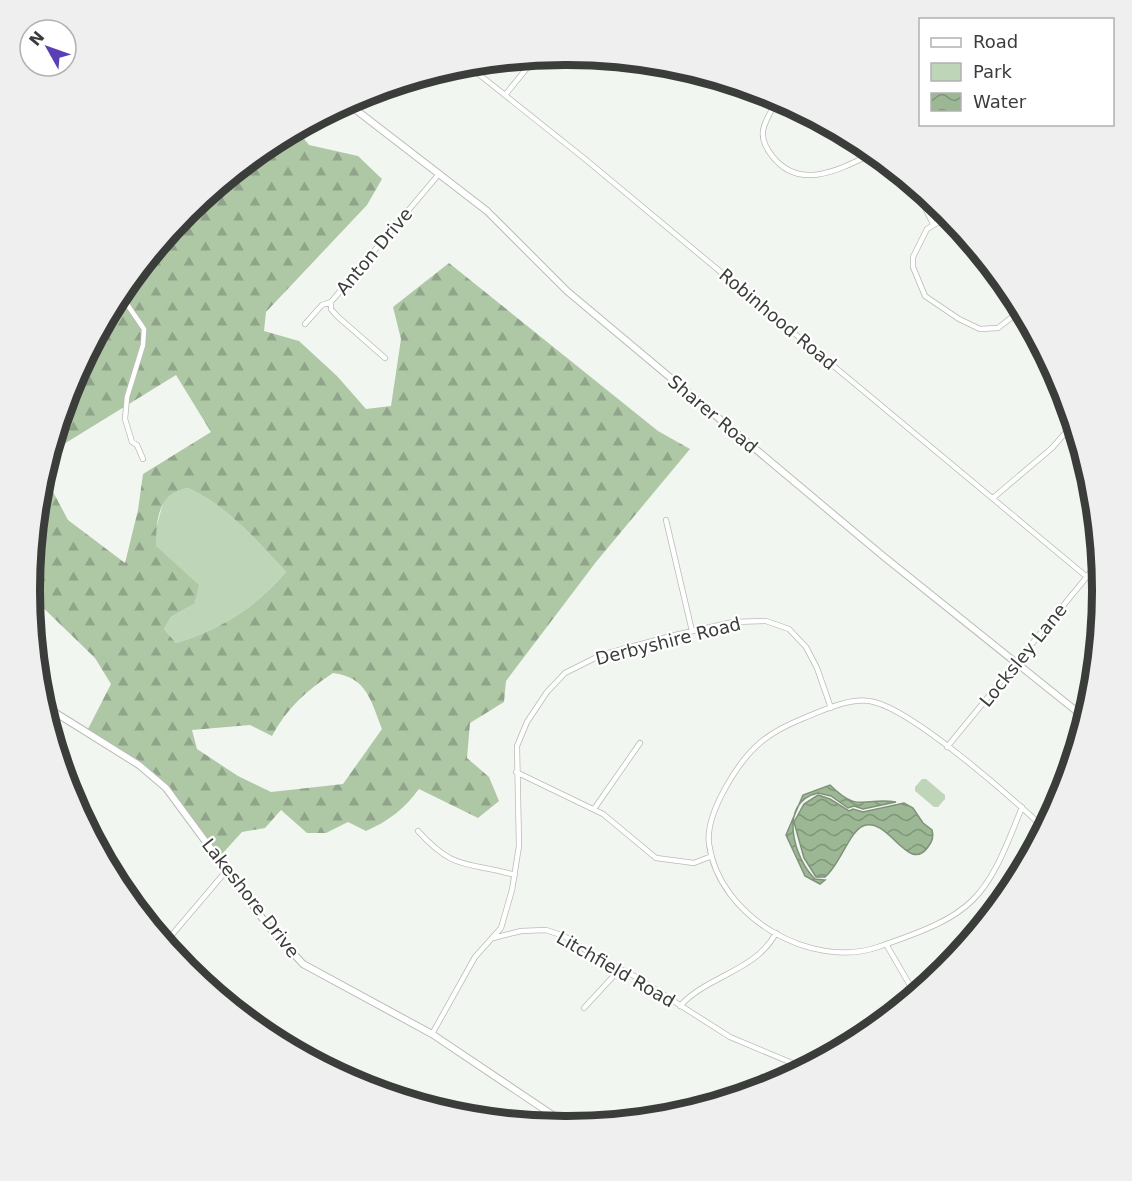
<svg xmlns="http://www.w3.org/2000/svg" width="1132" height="1181" font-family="'DejaVu Sans',sans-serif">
<defs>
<pattern id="forest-firs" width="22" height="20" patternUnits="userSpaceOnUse" patternTransform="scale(1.5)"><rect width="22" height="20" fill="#aec8a5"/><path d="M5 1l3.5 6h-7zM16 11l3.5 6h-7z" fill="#8fa488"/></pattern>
<pattern id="water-waves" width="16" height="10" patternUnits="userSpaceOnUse" patternTransform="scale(1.5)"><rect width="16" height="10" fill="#9cb794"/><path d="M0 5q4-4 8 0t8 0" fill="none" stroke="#80967a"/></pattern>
</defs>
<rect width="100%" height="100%" fill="#f2f6f0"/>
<!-- green -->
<path fill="#bed6b7" d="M188,488C229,507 256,540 286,572C256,607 220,630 176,643L164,629L171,617L194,604L156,547V529L164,499L174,490Z
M922,779H926L945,795V799L938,807H934L915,791V787Z"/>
<!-- forest -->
<path fill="url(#forest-firs)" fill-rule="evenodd" d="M297,130L309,145L358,156L382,179L367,205L266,312L264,331L299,341L337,376L366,409L391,406L401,339L393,307L449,263L658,431L690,449L596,562L506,681L504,702L470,723L467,758L489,777L499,801L478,818L419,789C405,808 389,821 366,831L348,822L326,833H307L281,810L265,828L242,832L222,854H218L174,794L154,773L88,729L111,684L95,658L30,595L40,486L44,475L68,520L125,563L138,510L143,474L211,432L176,375L51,452L71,385L121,292L187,211L268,145ZM188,488C229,507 256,540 286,572C256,607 220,630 176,643L164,629L171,617L194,604L199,585L156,546C156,520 158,492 188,488ZM333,673C367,677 371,701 382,729L343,784L271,792L238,776L197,749L192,730L250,725L272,736C286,709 307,690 333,673Z"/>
<!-- water -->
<path fill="url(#water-waves)" stroke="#7f9279" stroke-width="1.5" d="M830,785C859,814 863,797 896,802L863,809L854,806L848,808L831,796L818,793C777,802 794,859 815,879L825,880L820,884L805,876L786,835L803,795Z
M818,795L830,799L849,811L853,809L863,812L904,803L913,808L923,823L932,830C934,836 932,842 928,847C908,875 889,816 863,826C849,832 840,865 825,877H816L804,858L794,822L804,804Z"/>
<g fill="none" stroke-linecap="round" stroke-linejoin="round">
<defs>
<path id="street" d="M621,60L622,61
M466,64L585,159L1087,577
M505,95L536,57
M778,99C765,122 754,134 773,157C801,192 842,168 874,153
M915,187L933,224
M949,216L927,229L913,257V267L925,296L959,319L980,329L998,328L1021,310
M120,294L144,329L143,345L127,397L125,419L132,442L137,445L143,459
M331,302V309L337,316L385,358
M305,324L322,305L331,302L439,174
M993,498L1052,448L1073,424
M666,520L692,631
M947,747L1099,562
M516,772L603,814L656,858L694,863L712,856
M1022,807C985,902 975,914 878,947C811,970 719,917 709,844C705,814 738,761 761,742C774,731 789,724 804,718C824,710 852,696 874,702C915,712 1011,797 1044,828
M594,809L640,743
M418,831C455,872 467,861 515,875
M493,938L521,931L546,930L564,936L601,960L631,974L730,1037L804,1068
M165,943L227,870
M886,944L915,994
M680,1006C708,975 755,972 776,933
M584,1008L620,969
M432,1034L475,957L501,928L512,890L519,846L517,746L527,722L547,692L565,673L601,655L675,635L733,622L766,621L789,629L806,647L817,668L831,708"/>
<path id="secondary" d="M347,103L487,211L567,291L883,556L1085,718
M43,705L139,765L166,788L268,926L303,964L432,1034L569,1126"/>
</defs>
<!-- street casing -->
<use href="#street" stroke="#b8bcb6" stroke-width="6"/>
<!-- secondary casing -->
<use href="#secondary" stroke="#b8bcb6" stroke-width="8"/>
<!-- street -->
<use href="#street" stroke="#fff" stroke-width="4.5"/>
<!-- secondary -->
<use href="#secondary" stroke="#fff" stroke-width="6"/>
</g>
<g text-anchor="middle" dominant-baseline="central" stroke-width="4.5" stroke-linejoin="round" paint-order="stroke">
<!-- street labels -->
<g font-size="18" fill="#3b3d3b" stroke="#fff">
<text transform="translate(374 251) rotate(-50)">Anton Drive</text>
<text transform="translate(778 319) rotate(40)">Robinhood Road</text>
<text transform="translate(713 414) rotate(40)">Sharer Road</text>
<text transform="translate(668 641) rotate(-14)">Derbyshire Road</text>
<text transform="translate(1023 655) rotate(-51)">Locksley Lane</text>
<text transform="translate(251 898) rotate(52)">Lakeshore Drive</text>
<text transform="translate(616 969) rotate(30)">Litchfield Road</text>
</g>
</g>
<!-- crop -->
<path d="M0 0H1132V1181H0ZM565 65H567A525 525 0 0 1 1092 590V591A525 525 0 0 1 567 1116H565A525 525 0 0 1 40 591V590A525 525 0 0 1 565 65Z" fill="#efefef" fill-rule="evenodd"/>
<path fill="none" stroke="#3b3d3b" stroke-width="8" d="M565 65H567A525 525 0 0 1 1092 590V591A525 525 0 0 1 567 1116H565A525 525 0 0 1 40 591V590A525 525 0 0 1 565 65Z"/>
<!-- legend -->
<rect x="919" y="18" width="195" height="108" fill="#ffffff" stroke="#b1b1b1" stroke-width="1.5"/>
<rect x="931" y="38" width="30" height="9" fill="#ffffff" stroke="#b1b1b1" stroke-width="1.5"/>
<text x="973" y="48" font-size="18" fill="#3b3d3b">Road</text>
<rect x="931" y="63" width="30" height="18" fill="#bed6b7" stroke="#b1b1b1" stroke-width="1.5"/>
<text x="973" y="78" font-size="18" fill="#3b3d3b">Park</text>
<rect x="931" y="93" width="30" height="18" fill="url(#water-waves)" stroke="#b1b1b1" stroke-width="1.5"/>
<text x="973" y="108" font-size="18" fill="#3b3d3b">Water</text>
<!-- north arrow -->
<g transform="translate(48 48) rotate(310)"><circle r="28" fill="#ffffff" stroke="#b1b1b1" stroke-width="1.5"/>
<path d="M0-4.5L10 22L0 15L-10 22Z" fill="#5a3eb6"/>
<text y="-9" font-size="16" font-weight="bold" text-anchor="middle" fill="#3b3d3b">N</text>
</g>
</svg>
